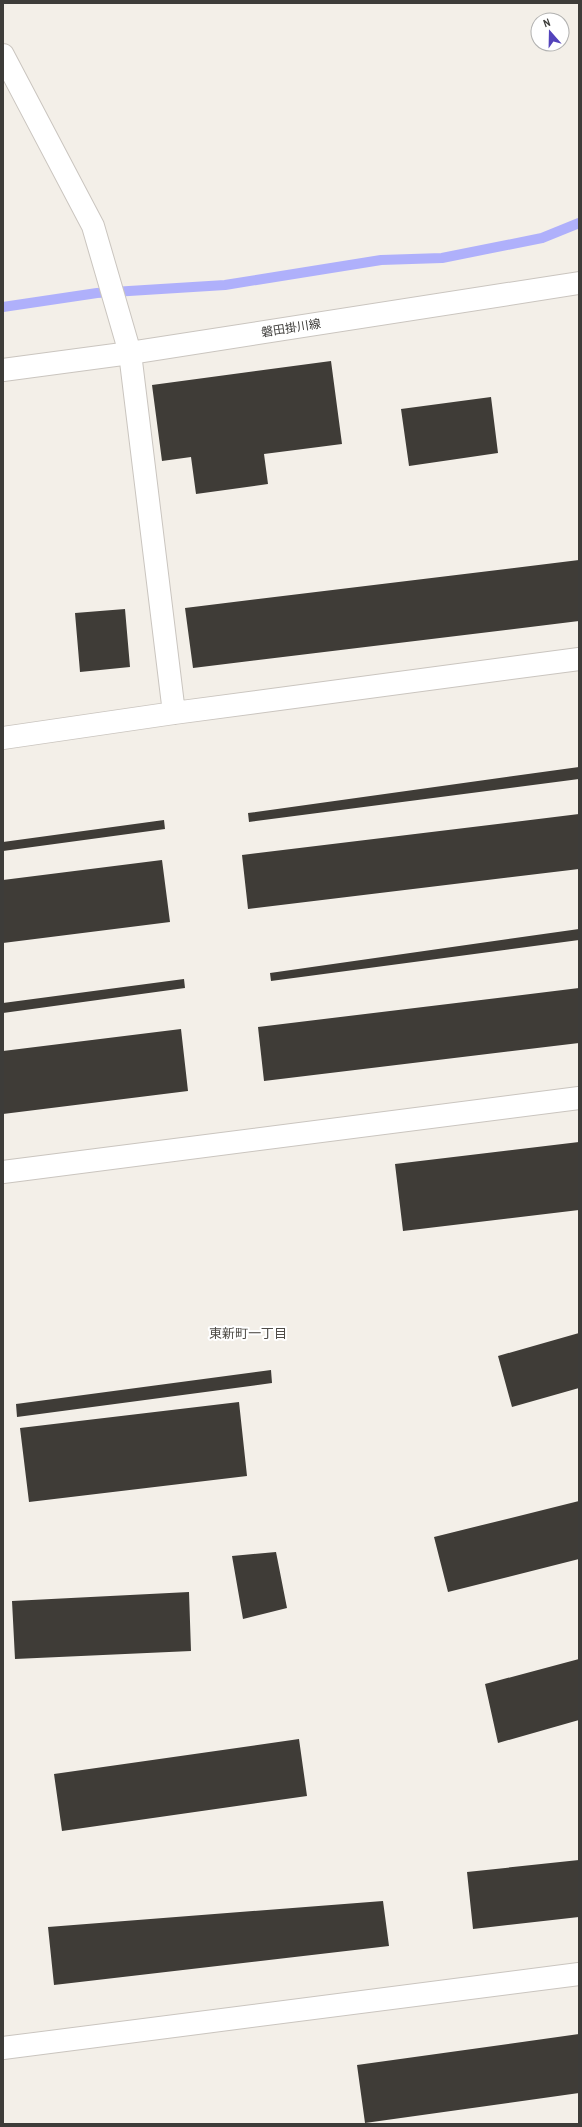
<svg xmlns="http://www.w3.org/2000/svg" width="582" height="2127" font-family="'Archivo Narrow','Noto Sans JP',sans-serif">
<rect width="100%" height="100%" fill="#f3efe8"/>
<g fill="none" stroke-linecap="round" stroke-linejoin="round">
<!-- stream -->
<path stroke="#afb0fb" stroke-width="10" d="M3,307L97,293L225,285L381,260L442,258L542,238L579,223"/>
</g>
<!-- building -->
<path fill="#3f3c37" d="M331,361L342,444L264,454L268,484L196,494L191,457L162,461L152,385Z
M491,397L498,453L409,466L401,409Z
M579,560V621L193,668L185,608Z
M125,609L130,667L80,672L75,613Z
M579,767V779L249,822L248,813Z
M579,814V869L248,909L242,855Z
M164,820L165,829L3,851V842Z
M162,860L170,922L3,943V880Z
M579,929V940L271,981L270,973Z
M184,979L185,988L3,1013V1003Z
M579,988V1043L264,1081L258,1027Z
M181,1029L188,1091L3,1114V1051Z
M579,1142V1210L403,1231L395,1164Z
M579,1333V1388L512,1407L498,1356Z
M271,1370L272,1383L17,1417L16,1404Z
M239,1402L247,1476L29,1502L20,1428Z
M579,1501V1559L448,1592L434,1537Z
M276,1552L287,1608L243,1619L232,1556Z
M189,1592L191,1651L15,1659L12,1601Z
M579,1659V1720L498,1743L485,1684Z
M299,1739L307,1796L62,1831L54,1774Z
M579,1860V1917L473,1929L467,1872Z
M383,1901L389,1946L54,1985L48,1927Z
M579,2034V2093L365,2123L357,2065Z"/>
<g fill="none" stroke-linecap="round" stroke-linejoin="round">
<defs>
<path id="minor" d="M130,353L174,713
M3,738L174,713L579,659
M3,1172L579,1098
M3,2048L579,1974"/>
<path id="tertiary" d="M3,55L93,226L130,353"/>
<path id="secondary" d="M3,370L130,353L579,283"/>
</defs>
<!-- minor casing -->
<use href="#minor" stroke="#cac5bf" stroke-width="24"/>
<!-- tertiary casing -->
<use href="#tertiary" stroke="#cac5bf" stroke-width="24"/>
<!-- secondary casing -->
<use href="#secondary" stroke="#cac5bf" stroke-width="24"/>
<!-- minor -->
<use href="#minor" stroke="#fff" stroke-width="22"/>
<!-- tertiary -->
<use href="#tertiary" stroke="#fff" stroke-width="22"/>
<!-- secondary -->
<use href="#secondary" stroke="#fff" stroke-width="22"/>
</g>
<g text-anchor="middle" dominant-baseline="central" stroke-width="4" stroke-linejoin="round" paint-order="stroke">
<!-- street labels -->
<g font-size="12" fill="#3d3c39" stroke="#fff">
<text transform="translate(291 328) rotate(-9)">磐田掛川線</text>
</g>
<!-- neighbourhood labels -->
<g font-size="13" fill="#4f4c47" stroke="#fff">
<text x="248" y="1333">東新町一丁目</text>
</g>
</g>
<!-- border -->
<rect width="582" height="2127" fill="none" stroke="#3d3c39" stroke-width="8"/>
<!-- north arrow -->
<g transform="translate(550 32) rotate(340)"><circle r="19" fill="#ffffff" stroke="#b1b1b0"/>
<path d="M0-3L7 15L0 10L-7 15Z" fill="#5343bb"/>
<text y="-6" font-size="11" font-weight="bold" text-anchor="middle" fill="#3d3c39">N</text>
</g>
</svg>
